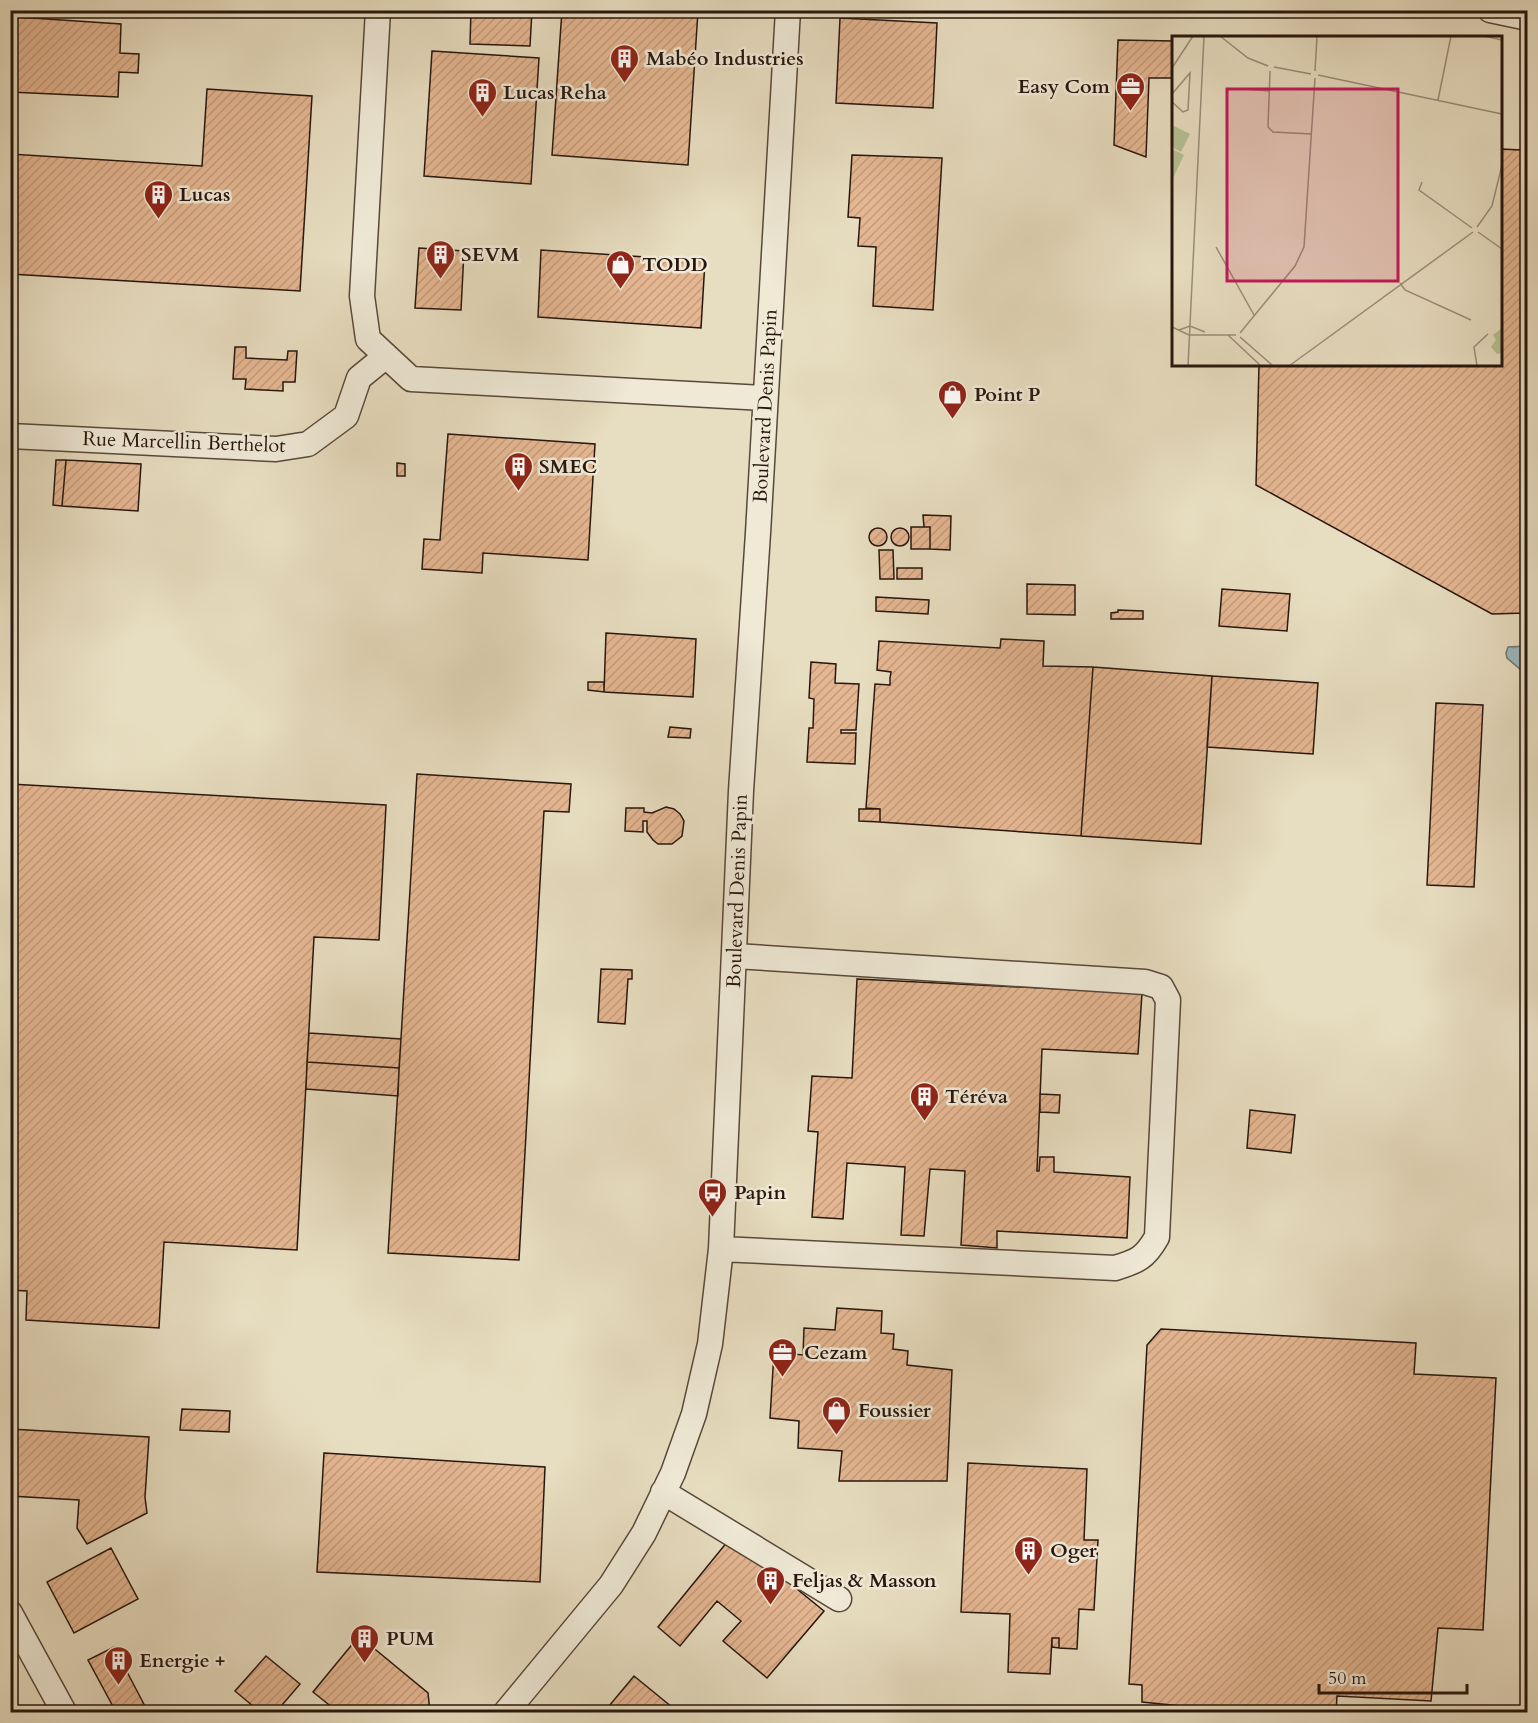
<svg xmlns="http://www.w3.org/2000/svg" width="1538" height="1723" font-family="Cardo,serif">
<defs>
<pattern id="water-ripples" width="26" height="14" patternUnits="userSpaceOnUse" patternTransform="scale(1.5)"><rect width="26" height="14" fill="#9cb9be"/><path d="M2 4q2-2 4 0t4 0M15 11q2-2 4 0t4 0" fill="none" stroke="#869ea2"/></pattern>
<pattern id="building-hatch" width="6" height="6" patternUnits="userSpaceOnUse" patternTransform="scale(1.5)"><rect width="6" height="6" fill="#e4b691"/><path d="M-1 1l2-2M0 6l6-6M5 7l2-2" fill="none" stroke="#c49c7c"/></pattern>
</defs>
<rect width="100%" height="100%" fill="#e7ddc0"/>
<filter id="stains"><feTurbulence type="fractalNoise" baseFrequency=".00333" numOctaves="4"/><feColorMatrix values="0 0 0 0 .2 0 0 0 0 .09 0 0 0 0 .02 0 0 0 .5 -.17"/></filter>
<radialGradient id="worn" r=".72"><stop offset=".6" stop-color="#630" stop-opacity="0"/><stop offset="1" stop-color="#630" stop-opacity=".3"/></radialGradient>
<!-- water -->
<path fill="url(#water-ripples)" stroke="#6e7878" stroke-width="1.5" d="M1527,646H1528L1527,675L1507,658L1506,653L1508,647Z"/>
<!-- building -->
<path fill="url(#building-hatch)" stroke="#28160e" stroke-width="1.5" d="M10,10H17V17L121,24L120,53L139,54L138,73L119,72L118,97L10,92Z
M471,10H532L530,46L470,44Z
M562,10L698,11L688,165L552,155Z
M840,18L937,23L933,108L836,103Z
M1118,40L1174,41V78H1149L1146,157L1114,145Z
M432,51L539,58L531,184L424,176Z
M207,89L312,96L300,291L10,274V154L202,166Z
M1500,149L1521,150V223H1528V613L1492,614L1256,485L1259,364H1500Z
M852,155L942,158L933,310L873,306L876,247L858,246L860,218L848,217Z
M419,248L464,251L461,310L415,308Z
M541,250L705,261L701,328L538,317Z
M235,347H246V358L287,360L288,351H297L295,382H283V391L245,389L246,379H233Z
M448,434L595,444L588,560L483,553L482,573L422,569L424,539L440,540Z
M56,460H66L62,506L53,505Z
M66,460L141,464L138,511L62,506Z
M397,463L405,464V476H397Z
M923,515L951,516L950,550L930,549V527H924Z
M911,527H930V549H911Z
M891 537a9 9 0 1 1 18 0a9 9 0 1 1-18 0Z
M869 537a9 9 0 1 1 18 0a9 9 0 1 1-18 0Z
M879,550H893L894,579H880Z
M897,568H922V579H897Z
M1027,584L1075,585V615L1027,614Z
M1222,589L1290,594L1287,631L1219,626Z
M876,597L929,600L928,614L876,611Z
M1118,610L1143,611V619H1111V613L1118,612Z
M606,633L696,639L693,697L604,692Z
M1001,639L1044,641L1043,666L1093,667L1081,836L880,822V809L866,808L875,684L890,685V678L891,672L877,670L879,641L1000,648Z
M811,662L836,664L835,683L859,684L856,730H841V733H856L855,764L807,762L809,728H813L814,699L809,698Z
M1093,667L1212,676L1201,844L1081,836Z
M1212,676L1318,683L1313,754L1207,747Z
M588,682H604V692L588,690Z
M1436,703L1483,705L1474,887L1427,885Z
M670,727L691,729L690,738L668,737Z
M417,774L571,784L569,812L544,811L519,1260L388,1253Z
M10,784L386,805L379,940L314,937L297,1250L164,1242L159,1328L26,1320L27,1291L10,1290Z
M666,807L674,809L680,814L684,821L682,836L672,844H658L653,840L647,832V821H643V832L625,831L626,808H644V812L652,813Z
M859,809H880V822L859,821Z
M601,969L632,970V979H628L625,1024L598,1022Z
M857,979L1142,993L1138,1054L1042,1049L1037,1171H1039L1040,1157H1054V1172L1130,1177L1127,1238L997,1231V1248L961,1245L965,1171L930,1169L924,1236L901,1235L905,1167L847,1163L843,1219L812,1217L818,1132L808,1131L812,1076L852,1078Z
M309,1033L401,1039L399,1068L307,1062Z
M307,1062L399,1068L398,1096L306,1089Z
M1040,1094L1060,1095L1059,1113L1040,1112Z
M1250,1110L1295,1115L1291,1153L1247,1148Z
M837,1308L882,1311L881,1333L894,1334L893,1349L908,1351L907,1365L952,1370L947,1481H839L842,1451L798,1448L799,1421L770,1418L774,1352L803,1355L804,1328L835,1330Z
M1161,1329L1416,1343L1414,1374L1496,1378L1483,1630L1438,1628L1431,1701L1337,1696L1336,1712H1190V1707L1142,1702V1685L1129,1684L1147,1345Z
M182,1409L230,1411L229,1432L180,1430Z
M10,1429L149,1437L145,1497L147,1513L87,1544L77,1528L79,1500L10,1496Z
M324,1453L545,1467L540,1582L317,1572Z
M968,1463L1087,1469L1084,1540H1098L1094,1610L1079,1609L1077,1649L1059,1648V1638H1052L1050,1674L1008,1672L1010,1614L961,1612Z
M732,1536L824,1611L767,1678L723,1641L741,1621L717,1601L680,1646L658,1627Z
M111,1548L138,1599L74,1633L47,1582Z
M359,1636L428,1693L430,1712H338L313,1692Z
M1052,1638H1059V1648L1052,1647Z
M114,1647L148,1712H116L88,1660Z
M266,1656L300,1684L276,1712H260L235,1691Z
M634,1676L678,1712H604Z"/>
<g fill="none" stroke-linecap="round" stroke-linejoin="round">
<defs>
<path id="minor" d="M378,10L362,296L368,339L411,379L765,398
M1490,10L1528,18
M10,436L276,449L308,444L346,416L359,378L386,356
M721,1249L1115,1268C1138,1261 1145,1258 1157,1237L1168,1000L1161,987L1145,982L735,956
M663,1492L839,1599
M10,1613L64,1712
M506,1712L611,1585L644,1533L673,1473L694,1414L710,1344L721,1249L741,791L758,533L788,10"/>
</defs>
<!-- minor casing -->
<use href="#minor" stroke="#58483a" stroke-width="27"/>
<!-- minor -->
<use href="#minor" stroke="#efe9d6" stroke-width="24"/>
</g>
<!-- icons -->
<defs>
<symbol id="building-pin" viewBox="-11 -11 22 30"><path d="M0 17L-7.5 6A9.5 9.5 0 1 1 7.5 6Z" fill="#8f2418" stroke="#efe9d6"/><path d="M-4-6H4V6H1V3H-1V6H-4ZM-2.5-4.3h1.7v1.8h-1.7ZM.8-4.3h1.7v1.8H.8ZM-2.5-1h1.7V.8h-1.7ZM.8-1h1.7V.8H.8Z" fill="#fff"/></symbol>
<symbol id="office-pin" viewBox="-11 -11 22 30"><path d="M0 17L-7.5 6A9.5 9.5 0 1 1 7.5 6Z" fill="#8f2418" stroke="#efe9d6"/><path d="M-6-3h4V-5.5h4V-3h4V5H-6ZM-1-4.5V-3h2v-1.5ZM-6 0V1H6V0Z" fill="#fff"/></symbol>
<symbol id="shop-pin" viewBox="-11 -11 22 30"><path d="M0 17L-7.5 6A9.5 9.5 0 1 1 7.5 6Z" fill="#8f2418" stroke="#efe9d6"/><path d="M-5-2.5h2.3a2.7 3.5 0 0 1 5.4 0H5L5.5 6h-11ZM-1.5-2.5h3a1.5 2.3 0 0 0-3 0Z" fill="#fff"/></symbol>
<symbol id="bus-pin" viewBox="-11 -11 22 30"><path d="M0 17L-7.5 6A9.5 9.5 0 1 1 7.5 6Z" fill="#8f2418" stroke="#efe9d6"/><path d="M-5-6H5V4H4V6H2V4H-2V6H-4V4H-5ZM-3.5-4V0h7V-4ZM-3.5 1.2v1.5H-2V1.2ZM2 1.2v1.5H3.5V1.2Z" fill="#fff"/></symbol>
</defs>
<g fill-rule="evenodd">
<use href="#building-pin" x="608" y="42" width="33" height="45"/>
<use href="#office-pin" x="1114" y="70" width="33" height="45"/>
<use href="#building-pin" x="466" y="76" width="33" height="45"/>
<use href="#building-pin" x="142" y="178" width="33" height="45"/>
<use href="#building-pin" x="424" y="238" width="33" height="45"/>
<use href="#shop-pin" x="604" y="248" width="33" height="45"/>
<use href="#shop-pin" x="936" y="378" width="33" height="45"/>
<use href="#building-pin" x="502" y="450" width="33" height="45"/>
<use href="#building-pin" x="908" y="1080" width="33" height="45"/>
<use href="#bus-pin" x="696" y="1176" width="33" height="45"/>
<use href="#office-pin" x="766" y="1336" width="33" height="45"/>
<use href="#shop-pin" x="820" y="1394" width="33" height="45"/>
<use href="#building-pin" x="1012" y="1534" width="33" height="45"/>
<use href="#building-pin" x="754" y="1564" width="33" height="45"/>
<use href="#building-pin" x="348" y="1622" width="33" height="45"/>
<use href="#building-pin" x="102" y="1644" width="33" height="45"/>
</g>
<g text-anchor="middle" dominant-baseline="central" stroke-width="5" stroke-linejoin="round" paint-order="stroke">
<!-- poi labels -->
<g font-size="20" font-weight="bold" fill="#28160e" stroke="#efe9d6" text-anchor="start">
<text x="646" y="58">Mabéo Industries</text>
<text x="1110" y="86" text-anchor="end">Easy Com</text>
<text x="503" y="92">Lucas Reha</text>
<text x="179" y="194">Lucas</text>
<text x="461" y="254">SEVM</text>
<text x="642" y="264">TODD</text>
<text x="974" y="394">Point P</text>
<text x="539" y="466">SMEC</text>
<text x="945" y="1096">Téréva</text>
<text x="734" y="1192">Papin</text>
<text x="804" y="1352">Cezam</text>
<text x="858" y="1410">Foussier</text>
<text x="1050" y="1550">Oger</text>
<text x="792" y="1580">Feljas &amp; Masson</text>
<text x="386" y="1638">PUM</text>
<text x="139" y="1660">Energie +</text>
</g>
<!-- street labels -->
<g font-size="20" fill="#28160e" stroke="#efe9d6">
<text transform="translate(765 406) rotate(-87)">Boulevard Denis Papin</text>
<text transform="translate(184 442) rotate(2)">Rue Marcellin Berthelot</text>
<text transform="translate(737 891) rotate(-88)">Boulevard Denis Papin</text>
</g>
</g>
<!-- overview -->
<g transform="translate(1172 36)">
<rect width="330" height="330" fill="#e7ddc0"/>
<path d="M330,292V317L325,318L319,311L324,304L321,299Z" fill="#b5c193"/>
<path d="M0,89L18,98L9,116L0,111ZM0,113L12,119L1,142L0,141Z" fill="#b5c193"/>
<path fill="none" stroke="#9b8d79" stroke-width="1.5" d="M48,0L76,22L96,30M312,0L330,4M102,31L139,38M0,32L21,0M98,35L96,91L101,96L140,98M143,35L145,0M146,39L330,78M73,53L97,55M0,58L18,37L16,74L11,76L0,66M266,64L279,0M250,146L247,154L300,192M305,191L320,170L330,129M306,196L330,213M44,211L82,279M228,247L233,254L299,284M0,291L17,299H64M7,294L18,290L33,296M68,297L123,230L132,211L143,42M56,299L89,330M68,301L101,330M16,330L32,0M117,330L301,196M305,330L302,311L316,298"/>
<path fill="#c2185b" fill-opacity="0.15" stroke="#c2185b" stroke-width="3" d="M55,53H226V245H55Z"/>
<rect width="330" height="330" fill="none" stroke="#28160e" stroke-width="3"/>
</g>
<!-- margin -->
<rect width="1538" height="1723" fill="none" stroke="#e7ddc0" stroke-width="36"/>
<rect x="12" y="12" width="1514" height="1699" fill="none" stroke="#28160e" stroke-width="3"/>
<rect x="18" y="18" width="1502" height="1687" fill="none" stroke="#28160e" stroke-width="1.5"/>
<!-- scale -->
<path d="M1319 1684v9h148v-9" fill="none" stroke="#28160e" stroke-width="3"/>
<text x="1328" y="1684" font-size="18" fill="#28160e" stroke="#efe9d6" stroke-width="4.5" paint-order="stroke">50 m</text>
<rect width="100%" height="100%" filter="url(#stains)"/>
<rect width="100%" height="100%" fill="url(#worn)"/>
</svg>
